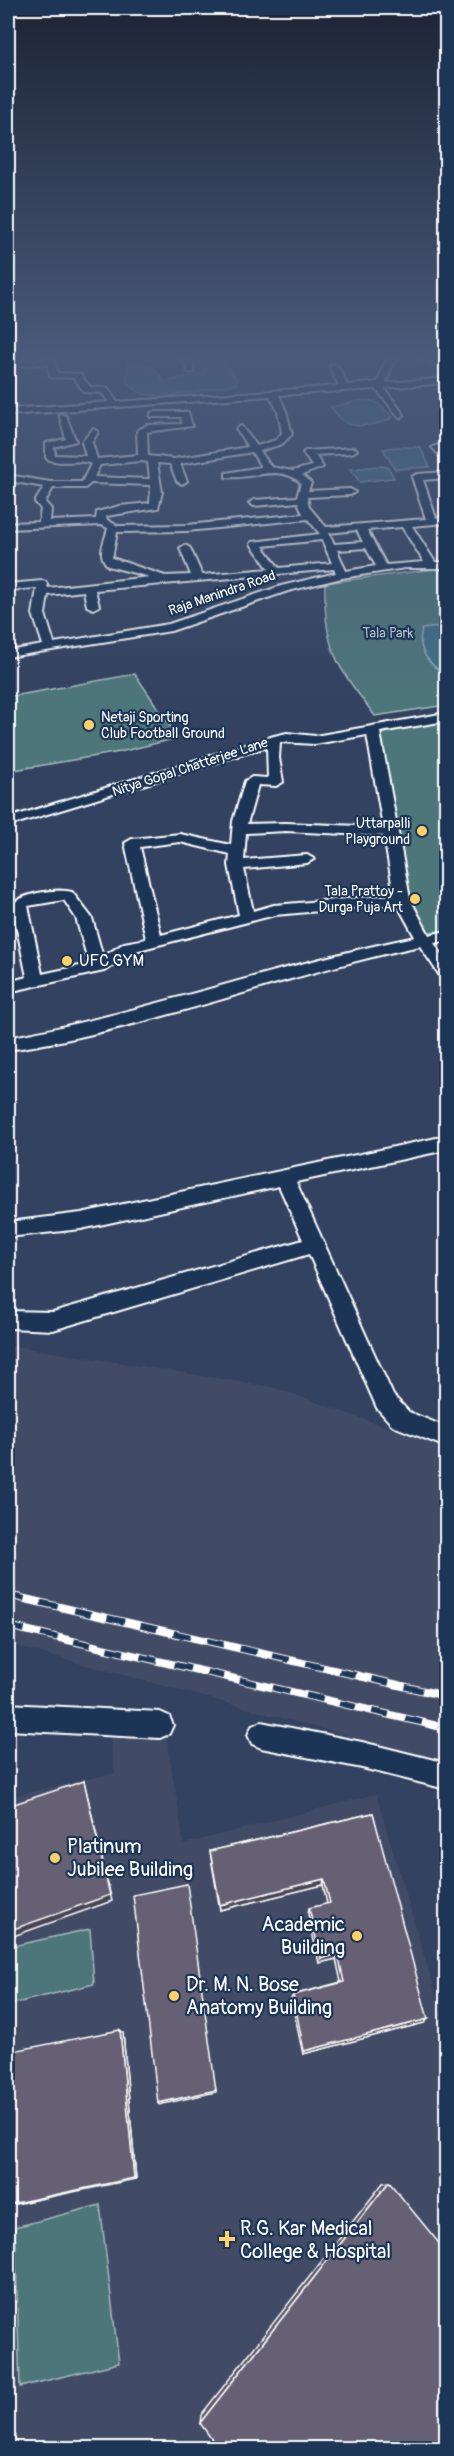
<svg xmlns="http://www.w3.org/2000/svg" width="454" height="2456" font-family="Pangolin,sans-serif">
<rect width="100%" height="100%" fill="#334260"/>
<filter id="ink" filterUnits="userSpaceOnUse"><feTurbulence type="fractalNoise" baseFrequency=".0167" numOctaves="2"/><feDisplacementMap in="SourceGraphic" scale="12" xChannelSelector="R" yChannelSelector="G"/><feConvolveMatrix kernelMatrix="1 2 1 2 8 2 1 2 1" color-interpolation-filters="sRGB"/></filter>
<g filter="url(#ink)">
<!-- built -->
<path fill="#424b66" d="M8,1345L273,1387L446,1448V1762L8,1644Z
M108,1725L165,1728L184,1844L376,1794L446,2029V2448H8V1797L115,1773Z"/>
<!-- green -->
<path fill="#4d767a" stroke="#a6babc" stroke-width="1.5" d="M435,569L446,571V705L375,716C337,666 323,649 325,583Z
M135,674L178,738L120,752L8,771V697Z
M446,720V931L425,932L407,899L380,734Z
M90,1929L94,1984L8,2005V1947Z
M100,2205L119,2363L20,2387L15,2227Z"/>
<!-- water -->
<path fill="#416d87" stroke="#8da7b7" stroke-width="1.5" d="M189,354H219L237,380L236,384C212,388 164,401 141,393C136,391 131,385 126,381L128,362C146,363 155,365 164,382L205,373L206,371L192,361Z
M365,400L376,402L393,417C382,424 361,428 349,424C341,422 336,413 331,407Z
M395,447H420L430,467L395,469L383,449Z
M380,466L388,467L394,478L360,482L350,469Z
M446,626V675C429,665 416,649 422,629Z"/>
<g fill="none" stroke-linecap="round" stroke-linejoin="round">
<defs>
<path id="minor" d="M15,354H23L24,361L55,359L57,373L80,374L90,387L108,388L117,402L339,386L330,367L334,364L338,367L347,385L378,382L384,364L393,354H401L392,365L386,383L446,378V383L384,388L404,415L400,418L376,389L279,395L286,411L292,434L282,444L260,451L271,467L293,471L312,466L303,453L305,451L355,448L357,450L352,453L315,455L323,467L302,475L311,483L308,491L350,489L355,492L350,495L307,497L309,507L326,527L426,519L412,477L417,474L446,472V478L423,480L436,518L446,517V523L412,526L435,562H446V568H405L342,578L288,591L171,631L8,657V651L43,645L33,614L37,588L8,590V584L42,581L46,582L48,588L150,577L108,566C96,554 105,542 108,528L101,525L8,529V523L39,522L41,509L35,502L44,487L8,481V475L50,482H82L91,464C78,458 58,466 46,458V443L66,439L59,414L66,416L76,441L54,447L55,455L86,456L82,442L93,429L98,432L92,442L97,459L138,455L137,431L147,425L182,424L181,417H151V413L154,412H188L192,426L147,432L148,456L174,459L248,447L236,429L241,426L257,446L276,440L282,433L278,411L270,396L8,415V409L109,402L102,393L84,392L74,378L50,377L48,364L17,366ZM252,452L261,467L226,473V477C251,480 279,463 301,483L297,497L254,500L249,503L254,506L298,502L303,514L187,525L118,526L107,520L106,516L158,508L162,492L157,463L170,464L177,481L182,484L187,481L180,464ZM140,461L148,462L150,479L94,477L100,465ZM91,483L151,485L150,503L120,506L97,512L96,519L50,521L51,509L45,502L53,488H85ZM308,519L320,534L252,542L251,544L269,569L202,575L190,548L185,545L180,548L191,575L165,576L112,558L117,532L187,531ZM402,527L424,562L386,565L367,530ZM357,530L363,542L334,544L329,533ZM322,540L332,563L279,568L263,546ZM366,548L376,566L346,571L337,550ZM334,569L336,573L281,586L169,624L54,643L45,614L48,595L84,591L87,606L93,609L99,606L95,590Z
M175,354H183L193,362L194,372H188L186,365Z
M410,354H421L446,363V368Z
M446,443V449H443L446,454V463L432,447Z
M446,713V721L380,732L410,899L429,935L446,931V941L434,943L446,961V977L440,976L420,946C282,975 148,1030 8,1050V1038C146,1012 278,965 415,937L397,904L275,915L135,951L104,971L8,992V982L27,977L12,905C22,893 58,888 72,892L92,918L103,957L124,943L146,939L125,843L132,839L180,834L231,845L233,821L245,781L252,777L268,778L267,747L8,826V818L274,736L287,733L315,736ZM367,735L383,827L286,823L247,824L258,785L276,786L283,782L279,758L280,742L315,744ZM286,831L384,836L394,895L274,905L253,911L244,869L307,863L314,859L307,855L244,860L246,833ZM180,842L230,854L229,865L239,915L161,935L140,847ZM64,900L76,918L89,964L42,974L28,906Z
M446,1136V1150L296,1182L393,1395L409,1412L446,1427V1447L393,1426L377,1408L309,1254L53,1330L8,1328V1311L53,1312L303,1240L279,1186L81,1229L8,1237V1222L81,1213Z
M8,1704L160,1712L169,1716L173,1725L169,1734L160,1738L8,1730Z
M261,1722L362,1742L446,1763V1789L362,1768L261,1748L252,1744L248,1735L252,1726Z"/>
</defs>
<!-- minor casing -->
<use href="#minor" stroke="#fff" stroke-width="4"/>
<!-- minor -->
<use href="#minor" fill="#1d3557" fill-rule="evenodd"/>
<defs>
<path id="rail" d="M8,1595L446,1696
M8,1626L446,1728"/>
</defs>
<!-- rail casing -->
<use href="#rail" stroke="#fff" stroke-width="8"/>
<!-- rail -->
<use href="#rail" stroke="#1d3557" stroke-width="6" stroke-dasharray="17" stroke-linecap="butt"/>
</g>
<!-- wall -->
<path fill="#585365" stroke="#fff" stroke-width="1.5" d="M373,1813L424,2023L303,2054L291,1999L293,1995L341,1982L336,1959L319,1963L308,1914L309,1908L327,1904L323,1885L220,1910L211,1858L210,1851Z
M120,2030L123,2033L136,2179L16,2204H11Z
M216,2090V2092L159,2105L158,2103Z
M389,2182L200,2423L201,2415L383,2183Z"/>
<!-- shaded-wall -->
<path fill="#474452" stroke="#fff" stroke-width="1.5" d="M84,1781L112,1901L8,1938V1931Z
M324,1879L323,1885L220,1910V1905Z
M338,1954L336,1959L319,1963L321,1959Z
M428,2019L424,2023L303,2054L304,2051Z
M120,2030L123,2033L136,2179L134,2178Z"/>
<!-- building -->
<path fill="#666175" stroke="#fff" stroke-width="1.5" d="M84,1781L110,1895L8,1931V1806Z
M373,1813L428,2019L304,2051L293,1995L344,1982L338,1954L321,1959L309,1908L330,1903L324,1879L220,1905L210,1851Z
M187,1884L216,2090L158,2103L133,1895Z
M120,2030L134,2178L11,2204L8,2106V2052Z
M389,2182L447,2253V2448H218L200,2423Z"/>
</g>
<!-- sky -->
<linearGradient id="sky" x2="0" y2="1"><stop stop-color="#1c2435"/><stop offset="0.51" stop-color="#4a5a7a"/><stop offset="1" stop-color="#4a5a7a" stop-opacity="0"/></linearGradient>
<rect width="454" height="698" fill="url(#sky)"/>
<!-- markers -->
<g fill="#ffd166" stroke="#1d3557" stroke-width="2">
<circle cx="89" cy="725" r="6"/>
<circle cx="422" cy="831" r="6"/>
<circle cx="415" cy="899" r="6"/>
<circle cx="67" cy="961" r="6"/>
<circle cx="55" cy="1858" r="6"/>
<circle cx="357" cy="1936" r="6"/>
<circle cx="174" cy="1996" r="6"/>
<path d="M224 2230h6v6h6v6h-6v6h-6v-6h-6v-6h6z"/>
</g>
<g text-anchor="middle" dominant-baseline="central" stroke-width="4.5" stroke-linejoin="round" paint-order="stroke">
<!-- far-street labels -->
<g font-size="14" fill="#fff" stroke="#1d3557">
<text transform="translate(222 593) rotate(-19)">Raja Manindra Road</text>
<text transform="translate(190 767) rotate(-18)">Nitya Gopal Chatterjee Lane</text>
</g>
<!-- far-park labels -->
<g font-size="14" fill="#afc1c3" stroke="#1d3557">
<text x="388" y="633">Tala Park</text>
</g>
<!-- far-poi labels -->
<g font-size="14" fill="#fff" stroke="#1d3557" text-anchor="end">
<text x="101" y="717" text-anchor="start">Netaji Sporting<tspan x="101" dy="16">Club Football Ground</tspan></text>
<text x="410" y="823">Uttarpalli<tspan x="410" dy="16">Playground</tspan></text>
<text x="403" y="891">Tala Prattoy -<tspan x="403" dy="16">Durga Puja Art</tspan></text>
</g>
<!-- poi labels -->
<g font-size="16" fill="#fff" stroke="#1d3557" text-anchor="start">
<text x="79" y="961">UFC GYM</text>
</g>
<!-- near-poi labels -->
<g font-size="20" fill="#fff" stroke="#1d3557" text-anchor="start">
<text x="67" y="1846">Platinum<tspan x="67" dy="23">Jubilee Building</tspan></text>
<text x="345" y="1924" text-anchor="end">Academic<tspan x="345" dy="23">Building</tspan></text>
<text x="186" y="1984">Dr. M. N. Bose<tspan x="186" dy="23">Anatomy Building</tspan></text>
<text x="240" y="2228">R.G. Kar Medical<tspan x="240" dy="23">College &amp; Hospital</tspan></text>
</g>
</g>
<!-- margin -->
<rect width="454" height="2456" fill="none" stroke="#1d3557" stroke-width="30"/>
<rect x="15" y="15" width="424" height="2426" fill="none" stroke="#fff" stroke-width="2" filter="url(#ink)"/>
</svg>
